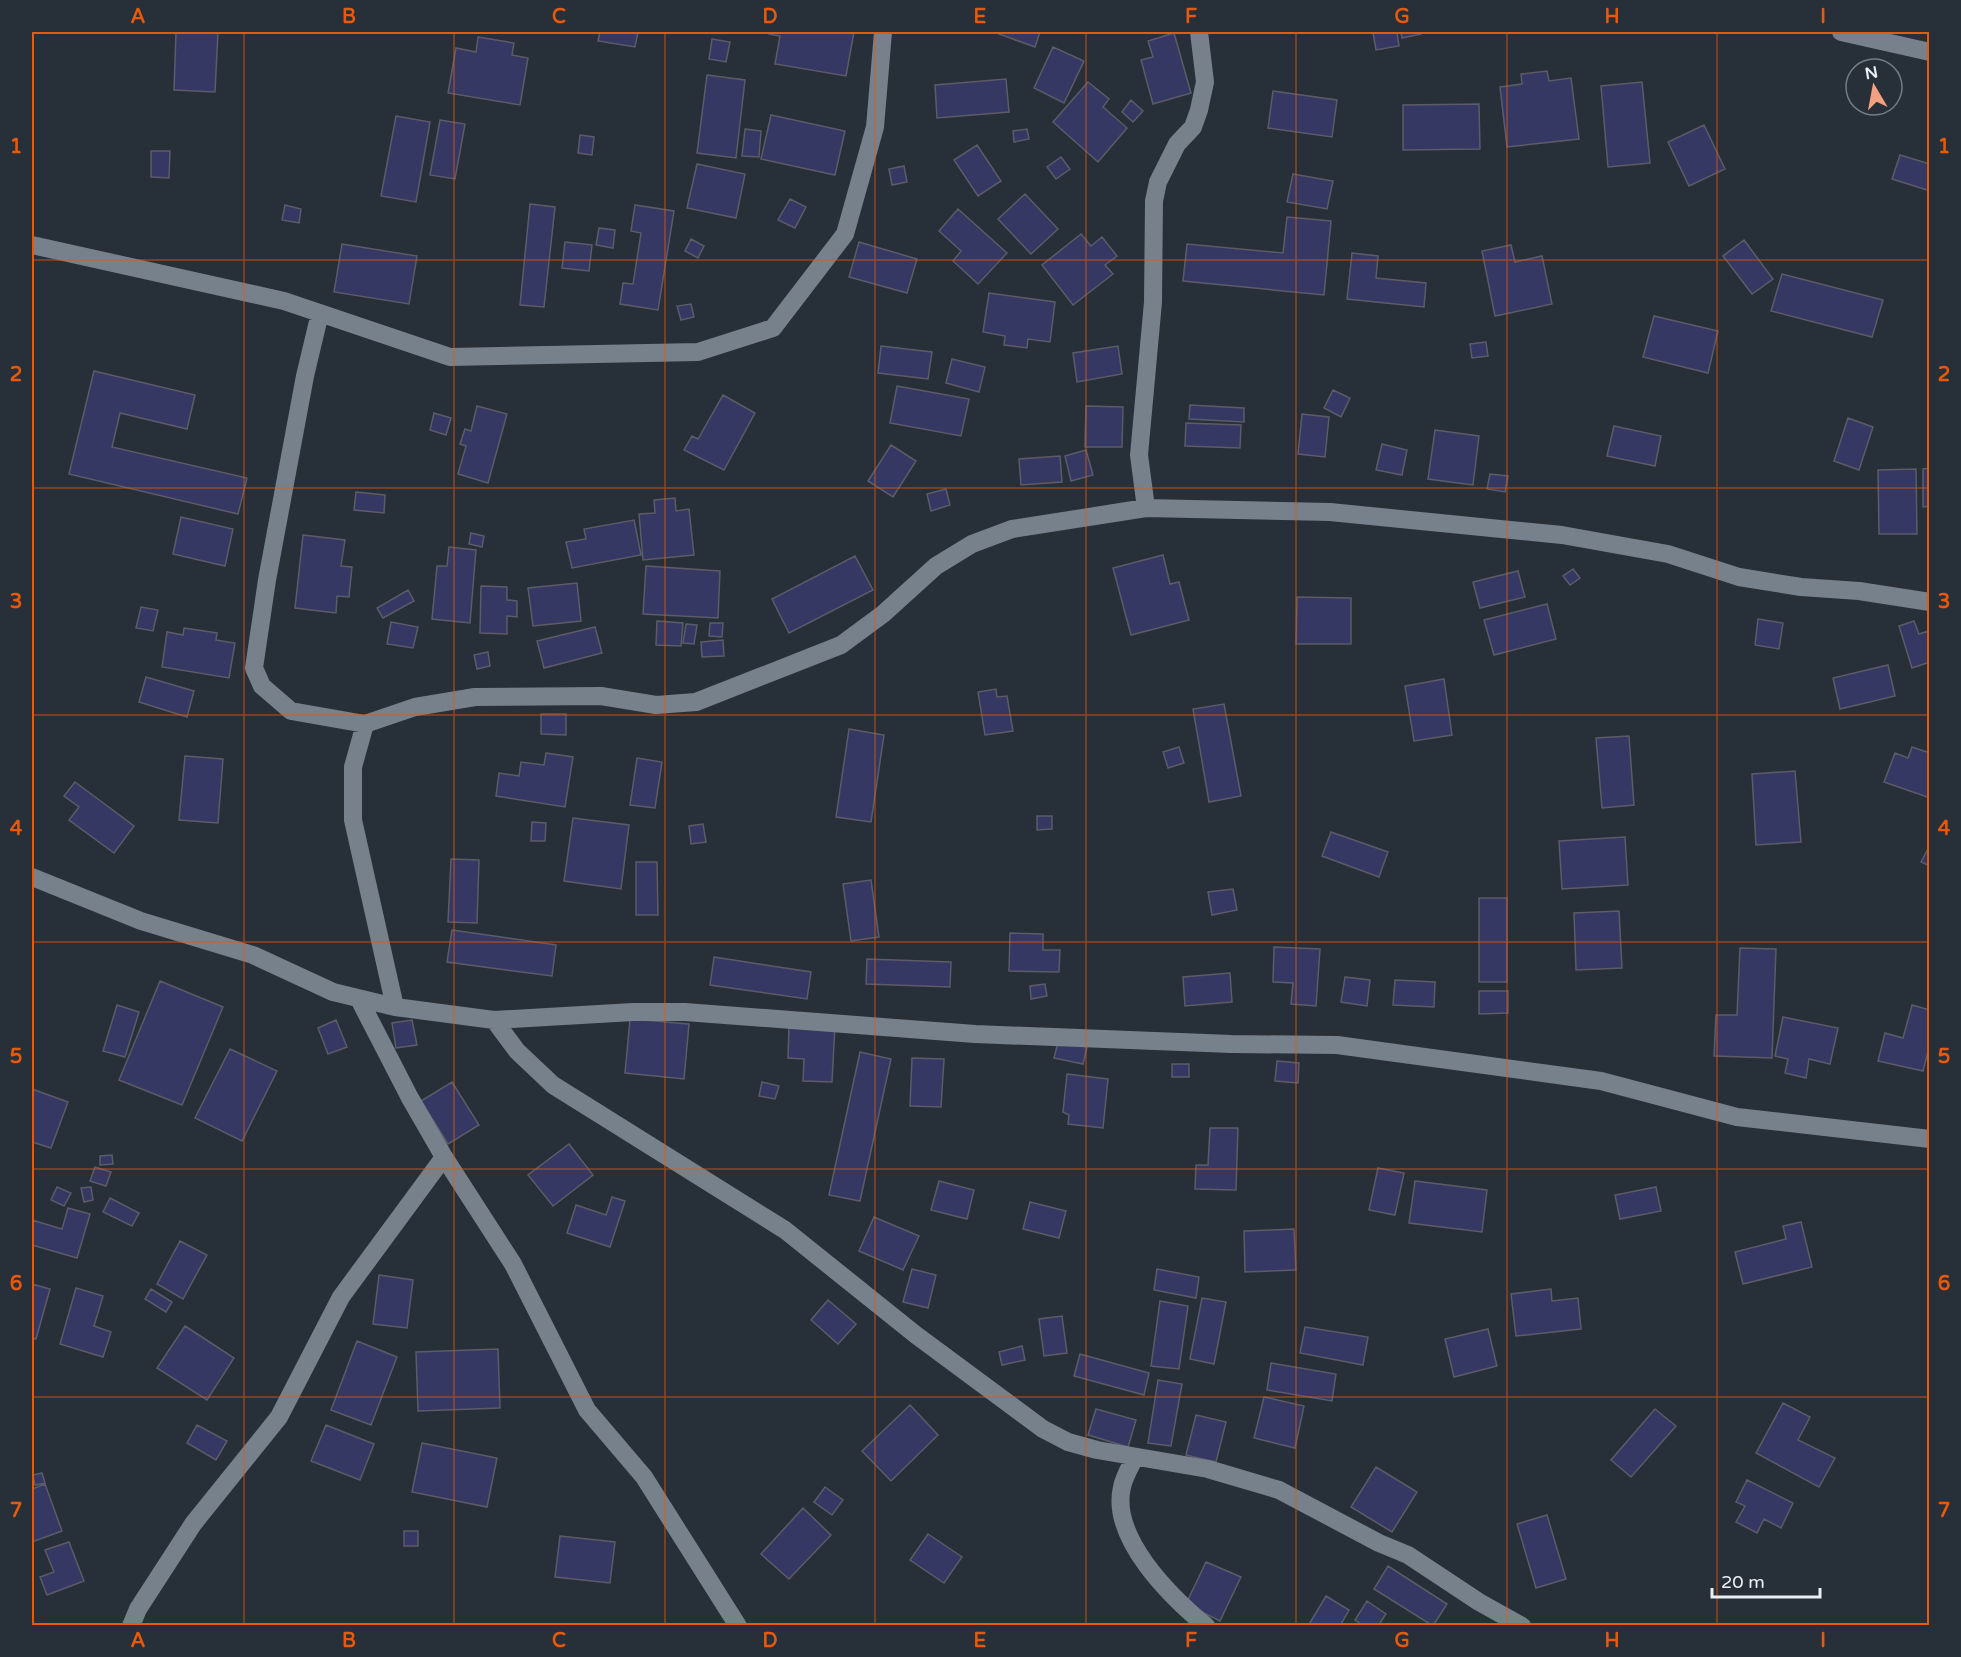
<svg xmlns="http://www.w3.org/2000/svg" width="1961" height="1657" font-family="'Varela Round',sans-serif">
<rect width="100%" height="100%" fill="#272f38"/>
<!-- building -->
<path fill="#363864" stroke="#5b5c68" stroke-width="1.5" d="M176,32H218L215,92L174,90Z
M600,32H638L635,47L598,41Z
M769,32H854L846,76L775,64L780,36L769,34Z
M999,32H1040L1035,47L999,34Z
M1397,32L1399,46L1376,50L1373,33Z
M1401,32H1420L1421,34L1402,38Z
M1174,33L1191,93L1153,104L1141,60L1153,57L1148,41Z
M478,37L514,43L512,55L528,58L520,105L448,93L456,48L476,52Z
M712,39L730,42L726,62L709,59Z
M1053,47L1084,61L1064,103L1034,88Z
M1547,71L1549,81L1571,78L1579,139L1507,147L1500,87L1522,84L1521,74Z
M707,75L745,80L736,158L697,153Z
M1006,79L1009,112L937,118L935,85Z
M1088,82L1109,99L1103,107L1127,128L1098,162L1053,122Z
M1642,82L1650,163L1608,167L1601,86Z
M1273,91L1337,100L1332,137L1268,128Z
M1131,100L1143,111L1133,122L1122,112Z
M1479,104L1480,149L1403,150V105Z
M771,115L845,131L835,175L761,159Z
M396,116L430,122L416,202L381,196Z
M440,120L465,124L455,179L430,175Z
M1704,125L1725,169L1689,186L1668,142Z
M745,129L761,131L759,157L742,156Z
M1027,129L1029,139L1014,142L1013,131Z
M580,135L594,137L592,155L578,153Z
M977,145L1001,181L978,196L954,160Z
M151,151H170L169,178L151,177Z
M1900,155L1930,164V191L1892,179Z
M1061,157L1070,169L1056,179L1047,167Z
M697,164L745,174L736,218L687,208Z
M904,166L907,182L892,185L889,169Z
M1293,174L1333,181L1327,209L1287,202Z
M1025,194L1058,229L1031,254L998,219Z
M790,199L806,207L795,228L778,220Z
M530,204L555,207L544,307L520,305Z
M285,205L301,209L299,223L282,220Z
M635,205L674,211L658,310L620,304L623,283L633,284L641,233L631,231Z
M958,209L1007,253L978,284L953,261L961,251L939,231Z
M1287,217L1331,221L1324,295L1183,281L1187,244L1283,253Z
M599,228L615,230L613,248L596,245Z
M1081,234L1091,246L1102,237L1117,256L1105,265L1113,274L1073,305L1042,265Z
M691,239L704,246L698,258L685,251Z
M1744,240L1773,279L1752,294L1723,256Z
M565,242L592,245L589,271L562,268Z
M859,242L917,259L907,293L849,277Z
M342,244L417,256L409,304L334,292Z
M1511,245L1515,262L1542,256L1552,304L1495,316L1482,251Z
M1352,253L1378,256L1376,278L1426,283L1424,307L1347,299Z
M1782,274L1883,300L1872,337L1771,311Z
M989,293L1055,302L1050,342L1028,339L1027,348L1004,345L1005,336L983,332Z
M691,304L694,317L681,320L677,306Z
M1654,316L1718,331L1708,373L1643,357Z
M1486,342L1488,356L1472,358L1470,344Z
M881,346L932,352L928,379L878,373Z
M1118,346L1122,374L1077,382L1073,353Z
M952,359L985,367L979,392L946,383Z
M94,371L195,395L187,429L120,413L112,447L247,478L238,514L69,474Z
M897,386L969,399L961,436L890,423Z
M1333,390L1350,398L1341,417L1324,408Z
M723,395L755,413L724,470L684,450L692,436L698,439Z
M1190,405L1244,408V422L1189,419Z
M477,406L507,414L488,483L458,474L466,446L460,444L465,429L471,431Z
M1086,406L1123,407L1122,447H1085Z
M434,413L451,418L446,435L430,430Z
M1302,414L1329,417L1325,457L1298,454Z
M1848,418L1873,427L1859,470L1834,461Z
M1186,423L1241,425L1240,448L1185,446Z
M1614,426L1661,436L1655,466L1607,456Z
M1435,430L1479,436L1473,485L1428,479Z
M1382,444L1407,450L1402,475L1376,470Z
M891,445L916,461L893,497L868,481Z
M1086,450L1093,475L1071,481L1065,456Z
M1060,456L1062,482L1021,485L1019,459Z
M1930,468V506L1923,507V469Z
M1916,469L1917,534H1879L1878,470Z
M1490,474L1508,476L1505,492L1487,489Z
M946,489L950,505L931,511L927,494Z
M356,492L385,495L384,513L354,510Z
M675,498L676,511L689,509L694,555L643,560L639,514L655,513L654,500Z
M181,517L233,529L225,566L173,554Z
M634,520L641,555L572,568L566,542L586,539L584,529Z
M471,533L484,536L482,547L469,544Z
M303,535L345,540L341,566L352,567L349,597L337,596L336,613L295,608Z
M449,547L476,550L470,623L432,619L437,566H447Z
M1163,555L1170,584L1179,582L1189,620L1131,635L1113,568Z
M855,556L873,590L789,633L772,599Z
M646,566L720,571L718,618L643,614Z
M1573,569L1580,578L1570,585L1563,576Z
M1518,571L1525,597L1480,608L1473,582Z
M577,583L581,621L533,626L528,588Z
M481,586L507,587V600L517,601V617L507,616V634L480,633Z
M408,590L414,601L383,618L377,608Z
M1297,597L1351,598V644H1296Z
M1547,604L1556,639L1494,655L1484,620Z
M141,607L158,610L153,631L136,628Z
M1758,619L1783,623L1779,649L1755,645Z
M657,621L683,623L681,646L656,645Z
M1914,621L1919,634L1928,631L1930,662L1912,668L1899,626Z
M391,622L418,627L413,648L387,644Z
M710,623H723L722,637L709,636Z
M686,624L697,625L694,644L683,643Z
M595,627L602,653L544,668L537,641Z
M184,628L217,633L216,640L235,643L229,678L162,667L167,632L183,635Z
M723,640L724,656L702,657L701,642Z
M488,652L490,666L477,669L474,655Z
M1888,665L1895,696L1840,709L1833,678Z
M146,677L194,691L187,717L139,702Z
M1444,679L1452,735L1414,741L1405,686Z
M996,689L997,697L1007,696L1013,731L985,735L978,692Z
M1224,704L1241,796L1209,802L1193,709Z
M541,714H566V735L541,734Z
M849,729L884,735L871,822L836,817Z
M1629,736L1634,805L1602,808L1596,738Z
M1179,747L1184,763L1168,768L1163,752Z
M1912,747L1930,753V798L1884,782L1895,753L1908,758Z
M546,753L573,757L565,807L496,796L499,773L519,776L521,762L544,765Z
M185,756L223,759L218,823L179,820Z
M637,758L662,762L655,808L630,805Z
M1795,771L1801,842L1756,845L1752,774Z
M75,782L134,826L114,853L69,820L79,807L64,796Z
M1037,816H1052V829L1037,830Z
M573,818L629,825L621,889L564,881Z
M532,822L546,823L545,841H531Z
M703,824L706,842L691,844L689,826Z
M1331,832L1388,852L1379,877L1322,856Z
M1625,837L1628,885L1562,889L1559,841Z
M1930,845V866L1921,862Z
M451,859L479,860L477,923L448,922Z
M636,862H657L658,915H636Z
M871,880L879,937L851,941L843,884Z
M1233,889L1237,910L1212,915L1208,892Z
M1479,898H1507V982H1479Z
M1619,911L1622,968L1576,970L1574,913Z
M452,930L556,945L552,976L447,962Z
M1010,933L1043,934V950H1060L1059,972L1009,971Z
M1274,947L1320,949L1316,1006L1291,1004L1293,983L1273,982Z
M1740,948L1776,949L1772,1058L1714,1056L1716,1015H1737Z
M714,957L811,972L807,999L710,985Z
M867,959L951,962L950,987L866,984Z
M1230,973L1232,1002L1185,1006L1183,977Z
M1345,977L1370,980L1367,1006L1341,1002Z
M1395,980L1435,982L1434,1007L1393,1005Z
M160,981L223,1007L182,1105L119,1080Z
M1045,984L1047,996L1031,999L1030,986Z
M1479,991H1508V1013L1479,1014Z
M117,1005L139,1012L125,1057L103,1051Z
M1912,1005L1930,1010V1044L1923,1071L1878,1061L1885,1033L1903,1038Z
M1783,1017L1838,1028L1830,1064L1809,1059L1806,1078L1785,1073L1788,1059L1775,1056Z
M630,1019L689,1024L684,1079L625,1073Z
M336,1020L347,1047L328,1054L318,1028Z
M412,1020L417,1045L396,1048L392,1023Z
M789,1024L835,1026L832,1082L803,1081L804,1059L788,1058Z
M1058,1042L1087,1047L1083,1064L1054,1058Z
M230,1049L277,1071L242,1141L195,1118Z
M860,1052L891,1059L860,1201L829,1195Z
M912,1058L944,1059L941,1107L910,1106Z
M1277,1061L1299,1063L1298,1083L1275,1081Z
M1172,1064H1189V1077H1172Z
M1067,1074L1108,1079L1103,1128L1068,1124L1069,1115L1063,1112Z
M452,1082L479,1125L448,1144L421,1101Z
M762,1082L779,1086L775,1099L759,1096Z
M32,1089L68,1102L51,1148L32,1142Z
M1210,1128H1238L1236,1190L1195,1189L1196,1165H1208Z
M569,1144L593,1175L553,1206L528,1175Z
M112,1155L113,1164L100,1165V1156Z
M95,1167L111,1172L106,1186L90,1181Z
M1378,1168L1404,1173L1395,1215L1369,1210Z
M939,1181L974,1190L967,1219L931,1210Z
M1415,1181L1487,1190L1482,1232L1409,1223Z
M57,1187L71,1193L64,1206L51,1200Z
M91,1187L93,1200L84,1202L81,1188Z
M1656,1187L1661,1211L1620,1219L1615,1195Z
M612,1197L625,1201L610,1247L567,1233L576,1205L606,1215Z
M110,1198L139,1213L132,1226L103,1212Z
M1030,1202L1066,1211L1059,1238L1023,1229Z
M68,1208L90,1214L77,1258L32,1245V1220L62,1229Z
M874,1217L919,1236L903,1270L859,1251Z
M1801,1222L1812,1267L1743,1284L1735,1252L1786,1239L1783,1226Z
M1294,1229L1296,1270L1245,1272L1244,1231Z
M180,1241L207,1255L183,1299L157,1284Z
M912,1269L936,1275L928,1308L903,1302Z
M1157,1269L1199,1277L1196,1298L1154,1290Z
M379,1275L413,1280L407,1328L373,1324Z
M32,1284L50,1289L36,1339L32,1338Z
M76,1288L103,1296L94,1326L111,1332L103,1357L60,1344Z
M151,1289L172,1302L166,1312L145,1299Z
M1551,1289L1552,1301L1578,1298L1581,1329L1516,1336L1511,1294Z
M1202,1298L1226,1302L1214,1364L1190,1359Z
M828,1300L856,1324L838,1344L811,1320Z
M1160,1301L1188,1306L1179,1369L1151,1366Z
M1062,1316L1067,1353L1044,1356L1039,1319Z
M185,1326L234,1358L207,1400L157,1368Z
M1305,1327L1368,1337L1363,1365L1300,1353Z
M1488,1329L1497,1366L1454,1377L1445,1339Z
M357,1341L397,1357L371,1425L331,1410Z
M1022,1346L1025,1360L1002,1365L999,1352Z
M498,1349L500,1408L418,1411L416,1352Z
M1080,1354L1149,1373L1144,1395L1074,1376Z
M1271,1363L1336,1374L1332,1401L1267,1390Z
M1158,1380L1182,1384L1171,1446L1148,1443Z
M1264,1397L1304,1406L1295,1448L1254,1438Z
M1783,1403L1810,1417L1798,1440L1835,1458L1819,1487L1756,1453Z
M910,1405L938,1435L891,1481L862,1451Z
M1096,1409L1136,1420L1128,1447L1088,1435Z
M1655,1409L1676,1426L1631,1477L1611,1460Z
M1196,1415L1226,1422L1216,1462L1186,1455Z
M197,1425L227,1441L216,1460L187,1443Z
M326,1425L374,1444L360,1480L311,1461Z
M422,1443L497,1458L487,1507L412,1492Z
M1376,1467L1417,1492L1392,1532L1351,1507Z
M42,1473L45,1483L35,1485L33,1475Z
M1747,1480L1793,1503L1781,1528L1764,1519L1757,1533L1736,1522L1745,1506L1736,1502Z
M45,1484L62,1531L32,1542V1489Z
M825,1487L843,1500L832,1515L814,1502Z
M803,1508L831,1535L789,1579L761,1554Z
M1547,1515L1566,1579L1536,1588L1517,1524Z
M404,1531H418V1546H404Z
M928,1534L962,1557L944,1583L910,1560Z
M560,1536L615,1542L610,1583L555,1577Z
M69,1542L84,1581L47,1595L40,1577L54,1572L45,1550Z
M1206,1562L1241,1577L1220,1621L1186,1604Z
M1388,1566L1447,1604L1433,1626L1374,1589Z
M1326,1596L1349,1610L1340,1626H1308Z
M1367,1601L1386,1614L1378,1626H1364L1355,1620Z"/>
<g fill="none" stroke-linecap="round" stroke-linejoin="round">
<!-- minor -->
<path stroke="#77818b" stroke-width="18" d="M1841,32L1930,52
M32,245L284,301L450,357L698,352L773,328L845,234L875,127L883,32
M320,313L305,376L267,580L254,668L262,686L291,711L365,724L415,707L475,697L601,696L656,705L696,702L841,645L883,614L936,566L972,544L1012,529L1146,508L1330,512L1562,535L1668,554L1739,577L1801,587L1859,591L1930,602
M1146,508L1139,455L1153,302L1154,201L1158,182L1177,144L1193,127L1199,110L1205,82L1199,32
M365,724L353,767V820L395,1007
M32,877L141,921L253,955L333,992L395,1007L494,1020L633,1012H685L975,1034L1231,1044L1337,1045L1601,1081L1737,1117L1930,1139
M359,999L410,1098L444,1157L513,1264L587,1410L644,1477L738,1626
M494,1020L517,1051L553,1085L785,1230L916,1335L1043,1429L1068,1442L1097,1450L1208,1469L1279,1490L1379,1543L1408,1555L1479,1602L1522,1626
M1135,1457C1130,1467 1124,1477 1122,1487C1110,1538 1171,1597 1206,1626
M131,1626L138,1609L193,1524L279,1417L341,1297L444,1157"/>
</g>
<!-- grid -->
<path fill="none" stroke="#e8590c" stroke-width="1.5" stroke-opacity="0.55" d="M244,32V1626M454,32V1626M665,32V1626M875,32V1626M1086,32V1626M1296,32V1626M1507,32V1626M1717,32V1626M32,260H1930M32,488H1930M32,715H1930M32,942H1930M32,1169H1930M32,1397H1930"/>
<!-- border -->
<rect width="1961" height="1657" fill="none" stroke="#272f38" stroke-width="66"/>
<!-- north arrow -->
<g transform="translate(1874 87) rotate(350)"><circle r="28" fill="#272f38" stroke="#757c84" stroke-width="1.5"/>
<path d="M0-4.5L10 22L0 15L-10 22Z" fill="#f2a081"/>
<text y="-9" font-size="16" font-weight="bold" text-anchor="middle" fill="#eaeff5">N</text>
</g>
<!-- scale -->
<path d="M1712 1588v9h108v-9" fill="none" stroke="#eaeff5" stroke-width="3"/>
<text x="1721" y="1588" font-size="18" fill="#eaeff5" stroke="#272f38" stroke-width="4.5" paint-order="stroke">20 m</text>
<rect x="33" y="33" width="1895" height="1591" fill="none" stroke="#e8590c" stroke-width="2"/>
<g font-size="20" text-anchor="middle" font-weight="bold" fill="#e8590c">
<text x="138" y="23">A</text>
<text x="349" y="23">B</text>
<text x="559" y="23">C</text>
<text x="770" y="23">D</text>
<text x="980" y="23">E</text>
<text x="1191" y="23">F</text>
<text x="1402" y="23">G</text>
<text x="1612" y="23">H</text>
<text x="1823" y="23">I</text>
<text x="16" y="153">1</text>
<text x="1944" y="153">1</text>
<text x="16" y="381">2</text>
<text x="1944" y="381">2</text>
<text x="16" y="608">3</text>
<text x="1944" y="608">3</text>
<text x="16" y="835">4</text>
<text x="1944" y="835">4</text>
<text x="16" y="1063">5</text>
<text x="1944" y="1063">5</text>
<text x="16" y="1290">6</text>
<text x="1944" y="1290">6</text>
<text x="16" y="1517">7</text>
<text x="1944" y="1517">7</text>
<text x="138" y="1647">A</text>
<text x="349" y="1647">B</text>
<text x="559" y="1647">C</text>
<text x="770" y="1647">D</text>
<text x="980" y="1647">E</text>
<text x="1191" y="1647">F</text>
<text x="1402" y="1647">G</text>
<text x="1612" y="1647">H</text>
<text x="1823" y="1647">I</text>
</g>
</svg>
